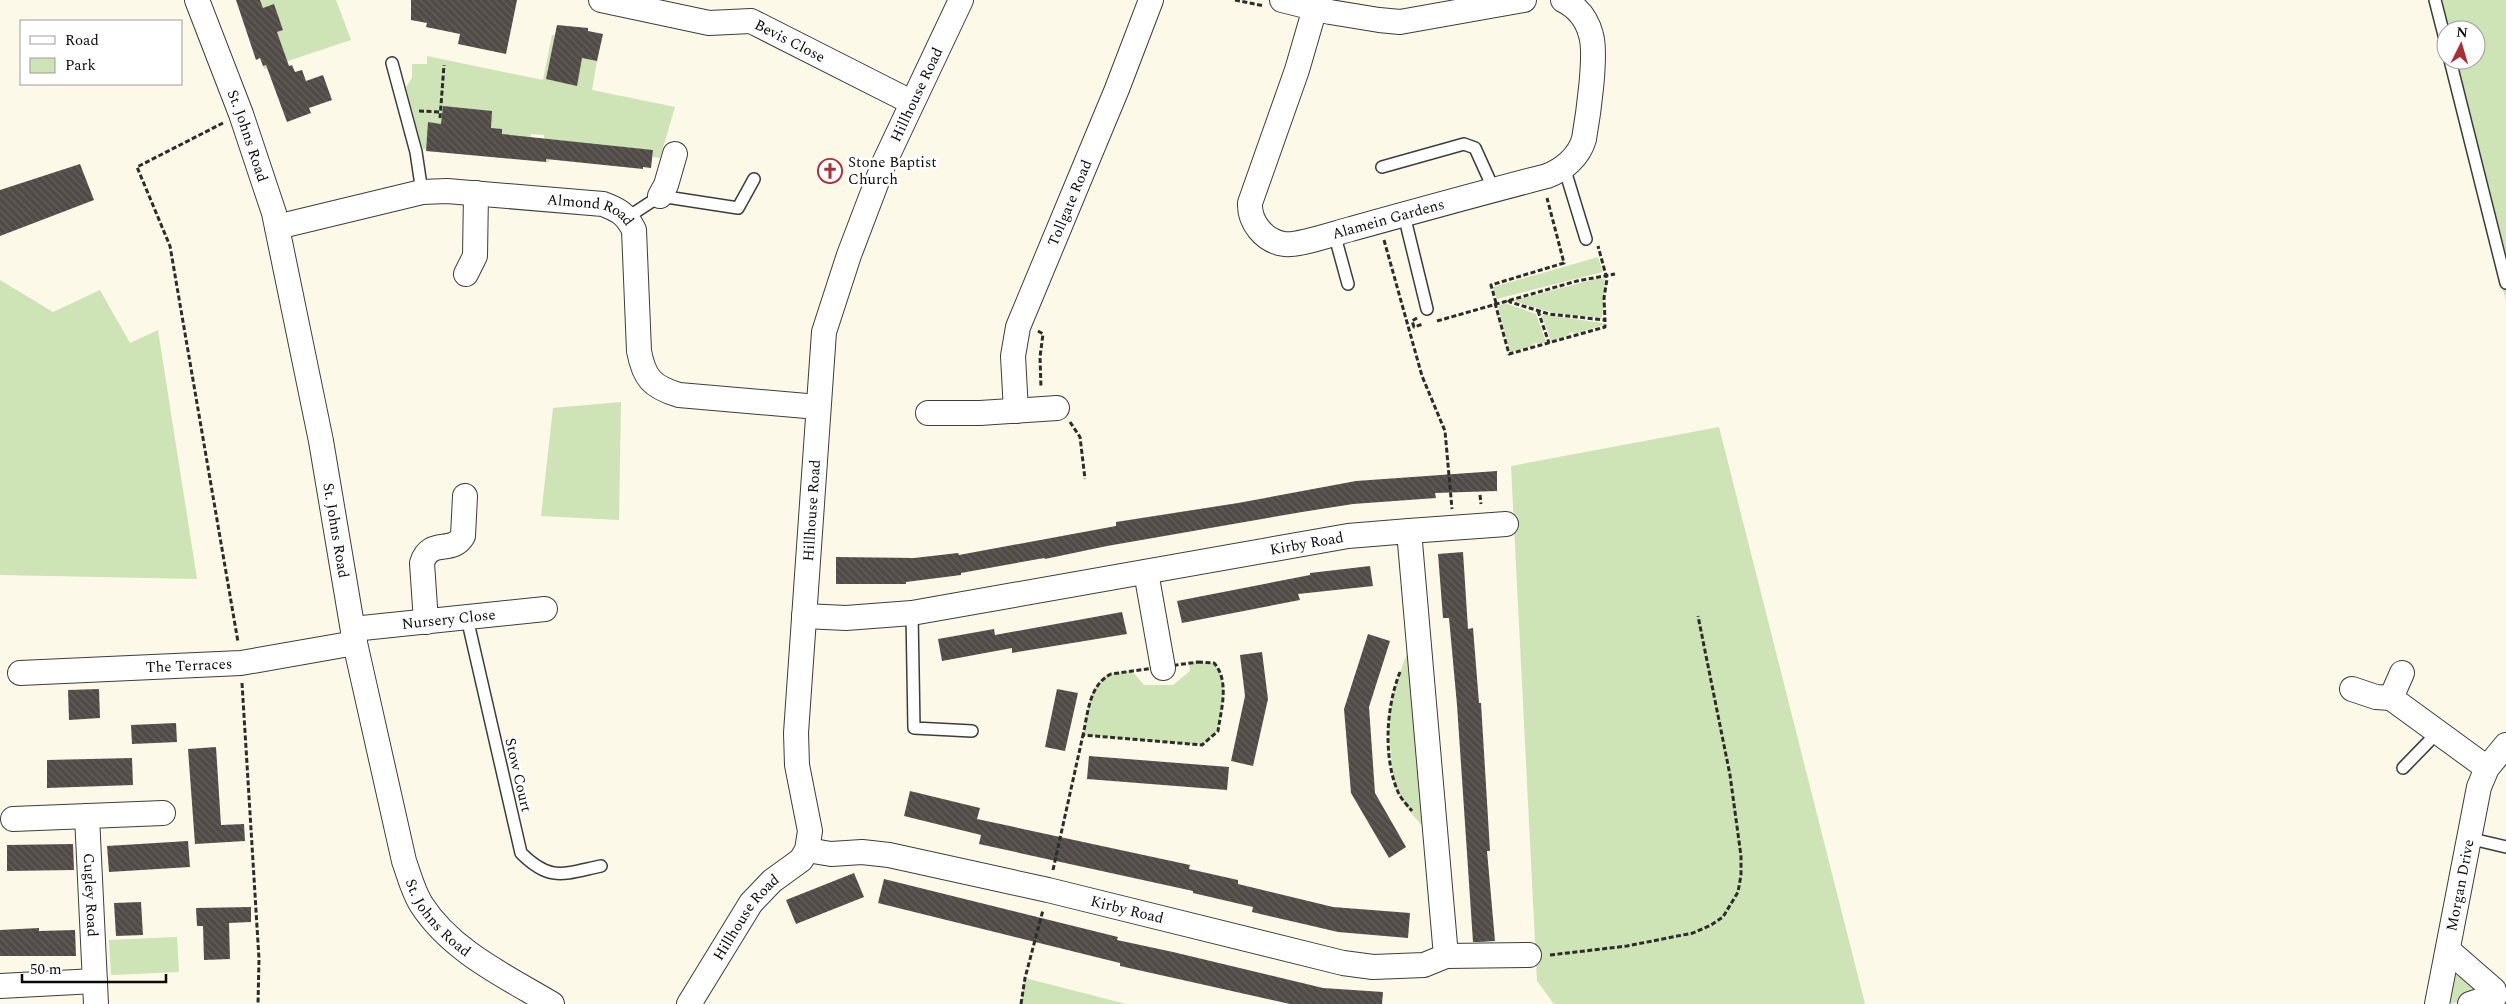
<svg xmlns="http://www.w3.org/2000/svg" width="2506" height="1004" font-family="Spectral,serif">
<defs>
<pattern id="building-back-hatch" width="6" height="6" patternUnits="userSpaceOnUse" patternTransform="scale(1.25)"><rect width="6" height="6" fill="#514b47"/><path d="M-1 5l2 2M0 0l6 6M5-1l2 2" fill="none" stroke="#65605d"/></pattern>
</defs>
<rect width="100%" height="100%" fill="#fdf9e8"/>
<!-- green -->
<path fill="#cee3b6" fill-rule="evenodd" d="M260,0H336L351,40L264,69L263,66L286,58L278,35L251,41L283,30L274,5L263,8Z
M2431,0H2506V301ZM2446,30H2476V60H2446Z
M552,35H555L550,61L582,58L597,61L592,90L675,107L660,158L652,157L653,150L552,141L549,162H546L544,135L531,134L530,139L502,134V129H438V123H429L426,149H422L406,87L412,78V64H427V56L543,80Z
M1598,257L1603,272L1497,299L1493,287Z
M1599,278L1605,279L1602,318L1554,313L1513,301Z
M0,280L53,312L100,290L130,343L158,330L197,579L0,575Z
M1505,303L1536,314L1546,342L1538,344L1537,343L1532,344L1533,346L1510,352L1498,306Z
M1541,314L1602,323L1604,325L1574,334L1573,332L1569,333L1570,335L1551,341Z
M621,402L619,520L541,516L553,408Z
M1719,427L1865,1004H1554L1537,981L1511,466Z
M1417,629L1435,842C1425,828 1405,808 1398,793C1393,781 1392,767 1391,755C1385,702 1398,677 1417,629Z
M1198,662L1214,663C1230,681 1221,710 1218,731L1202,745L1083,735C1087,717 1088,692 1102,679C1109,672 1123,672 1132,671L1144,685H1173L1190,671L1189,663Z
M177,937L179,972L111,975L109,940Z
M2454,974L2479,986C2471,996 2463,1004 2449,1003Z
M1025,978L1126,1004H1021Z"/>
<!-- building -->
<path fill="url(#building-back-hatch)" d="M236,0H260L263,8L274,4L283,30L277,32L289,66L292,65L295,72L302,70L306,81L323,75L332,100L309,108L311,113L287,122L266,65L263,66L260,58L256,60Z
M411,0H517L506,54L458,44L460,34L426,27L427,23L411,20Z
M557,25L588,28V31L603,34L597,61L582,58L577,86L546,79Z
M443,106L492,111L491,128L502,129V134L653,150L651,168L643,167V169L546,159V162L426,151L428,122L441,124Z
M80,164L94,200L0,236V190Z
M1497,471V491L1435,493L1436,498L1353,504L1302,512L1107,546L1045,559L1044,558L961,573V575L906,582V584H836V557L914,558L958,553L959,555L1116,526V522L1238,503L1356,481Z
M1463,552L1468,629L1473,628L1479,703H1481L1490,851H1487L1495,941L1480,942H1473L1457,705L1449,618H1443L1438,554Z
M1370,566L1373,586L1298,594L1300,600L1182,623L1177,601L1310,575V573Z
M1122,612L1127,634L1012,653V648L942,661L938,639L994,629L995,635Z
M1368,634L1390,641L1369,707L1375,793L1406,847L1389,858L1351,793L1344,709Z
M1262,652L1268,699L1253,766L1231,761L1245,696L1240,655Z
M99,689L100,718L69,720L68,690Z
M1057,689L1078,693L1065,751L1045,747Z
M176,723L177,742L132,744L131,725Z
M216,747L221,825L244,824L245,841L195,844L188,749Z
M1089,756L1229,767L1227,790L1087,779Z
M132,758L133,785L47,788V760Z
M910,791L980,808L977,819L1190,865L1189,869L1238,880V884L1333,907L1410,913L1408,938L1338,932L1308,925L1252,912L1253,907L1193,893V891L979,844L981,835L904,816Z
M188,841L190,867L109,872L107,846Z
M73,844L74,870L7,871V845Z
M854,873L864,897L796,924L786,900Z
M884,879L1118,937L1117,940L1173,952L1323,988L1383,992L1382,1004H1290L1120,966V963L878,903Z
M141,902L143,935L116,936L114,903Z
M251,907V922L229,923L230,959L204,960L203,926H197L196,908Z
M39,928V931L75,930L76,956H0V930Z"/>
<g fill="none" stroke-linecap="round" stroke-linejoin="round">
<defs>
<path id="lane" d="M2435,0L2446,43
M2450,60L2506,283
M392,63L416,152L422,192
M1382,167L1464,144L1475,148L1494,190
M1564,167L1586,239
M1404,215L1427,309
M628,217L660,196L738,208L754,179
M1334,233L1348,284
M912,613L914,728L972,731
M467,618L521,853C550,882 563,874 601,866
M2403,768L2437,733
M2468,838L2506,847"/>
<g id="street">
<path id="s1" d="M197,0L241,114L274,213L321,441L355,643L404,861C409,875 413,891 421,904C451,951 505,976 552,1004"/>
<path id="s2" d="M601,0L709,23L751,21L911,102"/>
<path d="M1282,0L1330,12L1379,20L1400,22L1524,0"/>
<path id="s3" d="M1315,8L1297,70L1250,203C1249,222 1264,241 1284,244C1298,246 1335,233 1351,229C1416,211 1481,193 1547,176C1563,170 1579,157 1584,139C1588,116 1597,55 1591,35C1587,19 1577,7 1563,0"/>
<path d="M660,196L666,185L675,154"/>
<path id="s4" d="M277,227L422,192L447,191L603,204C619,210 626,214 634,230L639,351C644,378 652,387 679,395L818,407"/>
<path d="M466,274L475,256L476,193"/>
<path id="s5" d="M1016,411L1013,356L1018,327L1117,89L1151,0"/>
<path d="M928,413H980L1057,408"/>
<path d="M1409,531L1506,524"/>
<path d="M1146,572L1163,668"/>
<path id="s6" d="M804,616L846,618L912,613L1348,536L1409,531L1446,956L1424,965L1373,967L1343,963L1048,890L889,855L862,852L831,854L807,850"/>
<path d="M426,622L422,563C430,537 452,555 463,536L465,496"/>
<path id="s7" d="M353,629L545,609"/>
<path id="s8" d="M20,673L241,663L355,643"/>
<path d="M2402,673L2391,698L2487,768"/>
<path d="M2352,689L2376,697L2391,698"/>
<path id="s9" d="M87,816L96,1004"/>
<path d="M13,819L163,813"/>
<path d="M2448,950L2494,990L2495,996L2470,1004"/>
<path d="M1446,956L1529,955"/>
<path d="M0,986L95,981"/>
<path id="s10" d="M689,1004L751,903L772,881L801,860L807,850L810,831L797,765L796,733L824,332L849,255L884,163L961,0"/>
<path id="s11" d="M2437,1004L2479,787L2487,768L2506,745"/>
</g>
</defs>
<!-- lane casing -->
<use href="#lane" stroke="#3d3d3d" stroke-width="14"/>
<!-- street casing -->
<use href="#street" stroke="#3d3d3d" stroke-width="26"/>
<!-- path -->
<path stroke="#2c2c2c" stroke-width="3" stroke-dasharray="5 2.5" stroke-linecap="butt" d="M1235,0L1264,6
M419,111L440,112
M440,118L444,65
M223,123L137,167L170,246L238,642
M1384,240L1422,376L1445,431L1452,509
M1508,300L1510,302L1549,314L1605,320L1604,298L1607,279L1598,246
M1495,303L1509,354L1605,327V320
M1496,303L1491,285L1564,263L1547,198
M1538,311L1549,343
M1417,318L1412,321L1414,327L1423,324
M1437,321L1577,281L1615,274
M1038,331L1043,334L1040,357L1041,388
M1070,422L1080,437L1085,479
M1480,495L1481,504
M1198,662L1214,663C1230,681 1221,710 1218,731L1202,745L1083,735C1088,713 1089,685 1111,674Z
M1400,672C1386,707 1383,757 1398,792C1401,799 1408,806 1412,811
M242,683L259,959L258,1004
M1053,870L1083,735
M1550,955L1627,946L1693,933L1711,925L1723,917L1738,892L1741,875V856L1730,775L1698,616
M1021,1004L1025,978L1043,910"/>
<!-- lane -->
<use href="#lane" stroke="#fff" stroke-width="11"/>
<!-- street -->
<use href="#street" stroke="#fff" stroke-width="24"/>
</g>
<!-- icons -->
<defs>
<symbol id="church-ring" viewBox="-11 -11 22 22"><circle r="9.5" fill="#fff" stroke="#ac2f36" stroke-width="1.5"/><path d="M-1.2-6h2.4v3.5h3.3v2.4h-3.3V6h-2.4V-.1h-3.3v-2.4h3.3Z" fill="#ac2f36"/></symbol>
</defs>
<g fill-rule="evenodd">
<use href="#church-ring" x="816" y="157" width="28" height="28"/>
</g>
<g text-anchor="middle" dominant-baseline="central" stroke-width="5" stroke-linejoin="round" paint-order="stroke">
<!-- street labels -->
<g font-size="15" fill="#0a0a0a" stroke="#fff">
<text stroke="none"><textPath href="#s2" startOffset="196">Bevis Close</textPath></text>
<text stroke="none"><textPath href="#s10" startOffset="972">Hillhouse Road</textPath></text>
<text stroke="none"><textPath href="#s1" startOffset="145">St. Johns Road</textPath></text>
<text stroke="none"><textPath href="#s5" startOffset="219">Tollgate Road</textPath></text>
<text stroke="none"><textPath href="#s4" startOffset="320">Almond Road</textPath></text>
<text stroke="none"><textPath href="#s3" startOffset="371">Alamein Gardens</textPath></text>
<text stroke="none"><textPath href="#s10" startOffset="538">Hillhouse Road</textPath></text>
<text stroke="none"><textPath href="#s1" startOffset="550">St. Johns Road</textPath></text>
<text stroke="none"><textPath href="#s6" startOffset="509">Kirby Road</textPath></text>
<text stroke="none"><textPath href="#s7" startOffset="96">Nursery Close</textPath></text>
<text stroke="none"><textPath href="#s8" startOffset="169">The Terraces</textPath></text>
<text transform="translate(518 775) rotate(77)">Stow Court</text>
<text stroke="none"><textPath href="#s11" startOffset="121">Morgan Drive</textPath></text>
<text stroke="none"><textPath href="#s9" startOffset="79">Cugley Road</textPath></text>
<text transform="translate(1127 910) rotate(14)">Kirby Road</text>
<text stroke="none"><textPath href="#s1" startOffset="955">St. Johns Road</textPath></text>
<text stroke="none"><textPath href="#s10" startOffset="104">Hillhouse Road</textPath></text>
</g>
<!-- poi labels -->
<g font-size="15" fill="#0a0a0a" stroke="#fff" text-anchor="start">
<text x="848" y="162">Stone Baptist<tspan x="848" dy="17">Church</tspan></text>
</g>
</g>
<!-- legend -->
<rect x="20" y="20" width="162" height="65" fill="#ffffff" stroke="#9d9d9d"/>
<rect x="30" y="36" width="25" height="8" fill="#ffffff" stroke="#9d9d9d"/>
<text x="65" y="45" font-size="15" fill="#0a0a0a">Road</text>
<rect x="30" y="58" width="25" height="15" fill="#cee3b6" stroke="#9d9d9d"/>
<text x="65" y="70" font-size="15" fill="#0a0a0a">Park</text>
<!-- north arrow -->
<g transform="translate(2461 45) rotate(5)"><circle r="24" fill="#ffffff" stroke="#9d9d9d"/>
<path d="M0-4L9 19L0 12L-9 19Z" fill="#ac2f36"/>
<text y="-8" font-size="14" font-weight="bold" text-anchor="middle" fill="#0a0a0a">N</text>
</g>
<!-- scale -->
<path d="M22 974v8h144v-8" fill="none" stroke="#0a0a0a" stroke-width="2.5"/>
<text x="30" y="974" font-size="15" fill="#0a0a0a" stroke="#ffffff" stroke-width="4" paint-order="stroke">50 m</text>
</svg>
